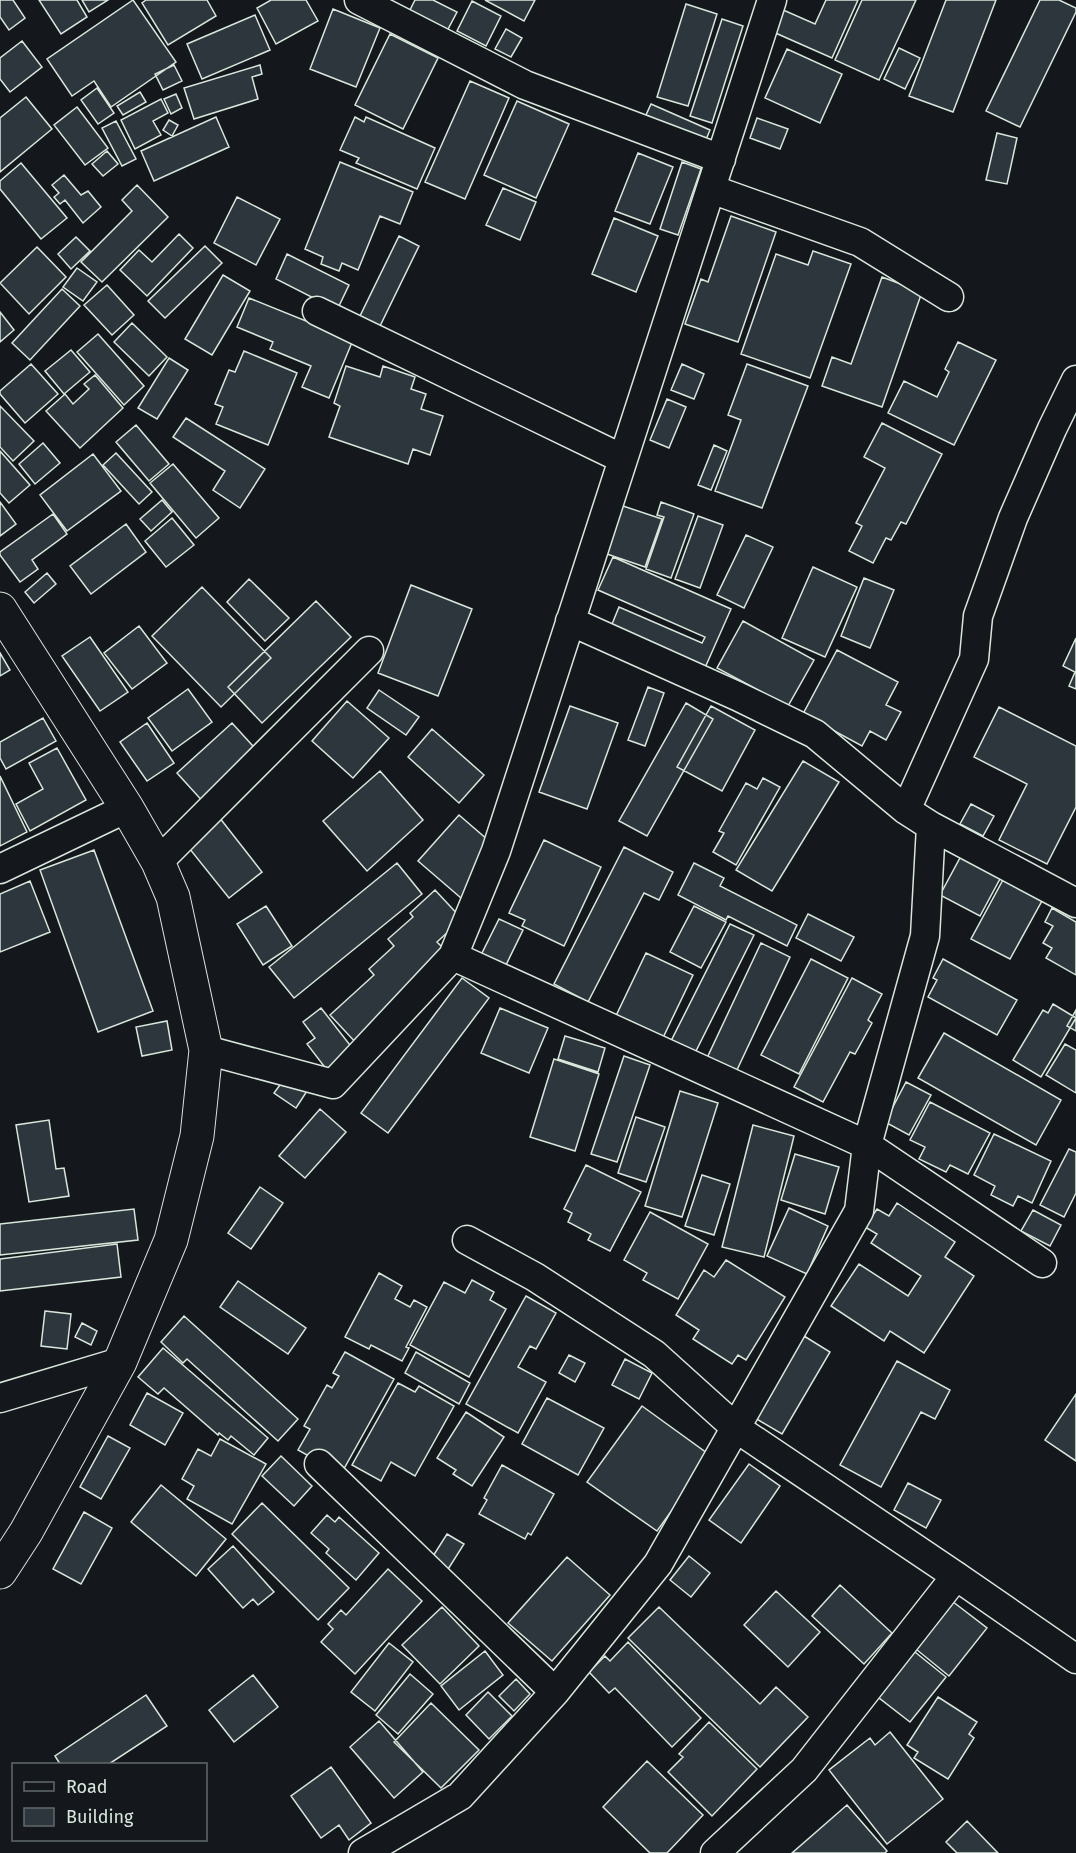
<svg xmlns="http://www.w3.org/2000/svg" width="1076" height="1853" font-family="'Fira Sans',sans-serif">
<rect width="100%" height="100%" fill="#14181c"/>
<!-- building -->
<path fill="#2c363c" stroke="#d8e6dc" stroke-width="1.5" d="M0,0H13L25,18L9,30L0,17Z
M39,0H77L87,17L61,34Z
M82,0H108L89,12Z
M133,0L176,62L111,107L94,81L72,96L47,59Z
M146,0H207L216,16L168,45L142,3Z
M271,0H306L318,21L276,44L257,8Z
M415,0H433L457,12L447,31L409,12Z
M485,0H535L524,21Z
M826,0H858L832,58L771,31L781,9L815,24Z
M862,0H916L879,80L835,60Z
M946,0H996L953,112L909,96Z
M1040,0H1059L1076,8V12L1020,127L986,111Z
M472,1L501,16L486,46L457,31Z
M686,4L717,14L688,106L657,97Z
M333,9L380,28L356,87L310,69Z
M255,15L270,50L202,79L187,44Z
M722,19L743,26L712,123L690,116Z
M506,29L522,38L511,57L495,49Z
M390,34L438,58L403,129L355,105Z
M22,41L42,67L10,92L0,79V58Z
M899,48L920,58L905,89L884,79Z
M787,49L842,74L820,123L765,98Z
M174,65L182,81L163,90L155,74Z
M260,65L262,74L252,77L258,99L194,119L184,88Z
M470,81L509,98L465,199L425,182Z
M97,88L114,113L98,124L81,100Z
M140,92L146,102L123,115L117,106Z
M176,94L182,108L171,114L164,99Z
M26,97L52,129L0,172V118Z
M161,99L168,113L153,121L161,135L135,149L121,120Z
M517,101L569,124L536,198L484,175Z
M651,104L710,130L705,142L646,115Z
M77,107L108,148L85,165L54,125Z
M216,117L229,147L154,181L141,151Z
M355,117L364,122L366,117L435,148L417,189L356,163L359,158L340,150Z
M757,118L788,129L780,149L750,138Z
M169,120L178,125L172,136L163,130Z
M116,121L136,159L122,166L102,128Z
M997,133L1017,138L1007,184L986,180Z
M107,151L118,164L103,176L92,164Z
M638,153L673,167L650,224L615,211Z
M340,162L413,192L400,224L380,216L358,270L342,263L339,271L321,264L323,257L305,249Z
M682,162L701,169L678,235L660,229Z
M21,163L67,218L41,239L0,189V181Z
M64,175L81,195L88,191L101,207L83,223L65,200L60,204L54,197L59,193L52,185Z
M137,185L168,217L102,282L81,262L132,211L122,200Z
M503,188L536,202L520,240L486,225Z
M237,197L280,219L256,265L214,243Z
M731,216L776,232L738,342L685,324L701,279L708,282Z
M614,218L658,236L636,292L592,274Z
M179,234L193,248L147,296L120,270L139,250L152,262Z
M399,236L419,246L380,326L360,316Z
M76,237L90,251L71,269L58,254Z
M205,246L222,263L165,318L148,301Z
M37,247L66,277L29,314L0,283Z
M813,251L851,264L810,378L741,354L776,254L808,265Z
M287,254L349,285L337,310L276,279Z
M77,268L97,282L83,301L63,287Z
M223,275L250,291L212,355L185,339Z
M882,277L922,292L882,407L822,386L832,357L851,364Z
M107,285L134,315L112,335L84,305Z
M62,289L80,306L30,360L12,343Z
M249,298L353,340L329,398L302,387L311,366L270,349L273,342L237,327Z
M0,312L14,330L0,342Z
M132,323L167,357L149,376L114,342Z
M98,334L144,386L124,405L77,352Z
M958,342L996,360L954,445L888,413L904,381L937,397L949,372L945,369Z
M71,350L90,372L64,394L45,371Z
M244,351L297,373L268,445L216,424L223,407L215,404L229,370L235,372Z
M169,358L188,370L157,419L138,408Z
M31,364L58,394L25,423L0,394V391Z
M682,364L704,374L694,399L671,390Z
M747,364L808,386L762,508L715,491L741,420L728,415Z
M346,366L380,377L383,366L415,377L411,389L426,394L421,409L443,416L430,455L413,449L408,464L329,437L340,406L334,403Z
M95,375L123,408L80,448L46,411L65,394L73,404L89,389L84,384Z
M667,399L686,407L669,448L650,440Z
M0,406L34,441L13,461L0,447Z
M186,418L265,469L240,508L213,490L225,471L173,437Z
M882,423L942,454L906,524L901,522L891,540L886,538L873,563L849,551L862,526L856,523L885,468L864,457Z
M136,425L169,464L149,481L116,442Z
M43,443L60,463L35,484L19,464Z
M714,445L727,451L711,490L698,485Z
M0,451L30,485L9,503L0,493Z
M116,453L152,492L139,504L103,465Z
M93,454L121,491L67,531L40,495Z
M173,464L219,518L196,538L150,483Z
M162,500L172,512L151,531L140,519Z
M0,502L16,524L0,536Z
M661,502L694,514L671,578L646,569L664,517L657,515Z
M620,505L662,519L645,567L604,553Z
M53,514L67,534L32,560L38,569L20,582L0,555V552Z
M698,516L723,525L700,588L675,579Z
M172,518L194,545L166,567L145,541Z
M126,524L146,552L91,594L70,566Z
M746,535L773,547L744,608L717,595Z
M613,557L731,609L704,670L610,629L619,607L702,643L705,637L598,590Z
M813,567L857,587L825,657L782,638Z
M47,573L56,584L34,603L25,592Z
M864,578L894,590L870,648L841,636Z
M249,579L289,618L265,641L227,602Z
M411,585L472,609L438,696L378,673Z
M202,587L271,658L221,707L152,636Z
M316,601L351,637L262,723L228,687Z
M743,621L814,660L788,706L717,668Z
M139,626L167,663L132,689L104,653Z
M90,637L128,692L100,711L62,656Z
M1076,638V689L1069,686L1075,672L1063,666Z
M837,650L898,682L886,705L901,712L886,740L870,731L862,746L803,714Z
M0,653L10,670L0,676Z
M648,687L664,693L645,746L628,740Z
M188,689L212,722L172,751L148,718Z
M379,690L419,717L406,735L367,708Z
M347,701L389,738L353,778L312,741Z
M686,703L713,719L647,836L619,821Z
M570,706L618,723L587,809L539,792Z
M711,706L755,730L722,791L677,767Z
M999,707L1076,746V807L1047,864L999,840L1027,784L974,757Z
M43,718L56,741L6,769L0,758V742Z
M147,723L174,763L147,781L120,742Z
M232,723L261,755L206,805L177,773Z
M432,729L484,775L459,803L408,757Z
M57,748L86,800L30,831L16,804L43,789L29,763Z
M803,761L839,782L772,891L736,870Z
M380,771L423,820L367,871L323,821Z
M0,776L27,832L0,846Z
M763,778L780,787L736,865L713,852L724,833L719,831L746,783L757,789Z
M971,804L994,816L983,836L960,824Z
M459,815L496,847L482,874L461,898L418,861Z
M219,817L262,872L229,898L185,843Z
M544,840L601,867L564,946L522,926L525,920L509,913Z
M624,847L673,872L659,900L644,893L588,1002L554,984Z
M94,850L153,1011L98,1032L40,870Z
M961,856L1001,877L980,916L940,895Z
M397,863L422,894L294,998L269,967Z
M694,863L724,878L720,886L797,925L787,946L728,916L726,920L678,895Z
M1004,878L1043,899L1010,959L971,939Z
M30,881L50,932L0,952V894Z
M435,890L462,919L437,942L443,948L421,969L425,973L358,1045L330,1015L374,975L369,969L394,946L388,939L413,917L410,913Z
M266,906L292,946L263,965L237,924Z
M694,906L726,922L701,968L670,952Z
M1052,908L1076,922V975L1046,958L1052,948L1043,943L1053,926L1045,922Z
M808,914L854,937L841,961L796,938Z
M499,919L523,930L504,969L480,957Z
M730,924L754,935L695,1053L671,1041Z
M761,943L790,957L736,1072L707,1058Z
M646,953L693,975L660,1044L613,1022Z
M811,959L848,978L799,1074L761,1055Z
M943,959L1017,1000L997,1035L928,997L937,980L933,978Z
M462,978L489,998L388,1133L361,1113Z
M852,978L882,994L868,1020L872,1023L855,1054L850,1052L823,1102L794,1087Z
M1053,1004L1076,1018L1041,1077L1013,1060L1043,1010L1048,1013Z
M321,1008L357,1054L330,1074L307,1044L315,1038L303,1022Z
M500,1008L548,1028L529,1073L481,1053Z
M1076,1010V1031L1067,1026Z
M167,1021L172,1050L142,1056L136,1027Z
M944,1033L1061,1100L1036,1145L918,1078Z
M565,1036L605,1048L598,1072L558,1059Z
M1065,1044L1076,1050V1093L1046,1075Z
M624,1056L650,1065L617,1162L591,1154Z
M554,1059L599,1074L575,1151L530,1137Z
M288,1074L309,1088L296,1108L274,1093Z
M906,1082L931,1095L909,1135L885,1122Z
M680,1091L718,1103L682,1217L645,1206Z
M930,1102L990,1133L968,1174L950,1165L946,1172L919,1159L925,1147L910,1140Z
M320,1109L346,1132L305,1178L279,1156Z
M636,1117L665,1127L646,1182L618,1173Z
M49,1120L56,1169L64,1168L69,1196L29,1202L16,1125Z
M753,1125L794,1136L764,1257L722,1247Z
M994,1134L1051,1161L1032,1203L1018,1196L1013,1206L991,1195L995,1186L974,1175Z
M1069,1149L1076,1152V1193L1064,1217L1040,1205Z
M795,1154L839,1167L825,1214L781,1200Z
M586,1165L641,1192L610,1251L588,1240L591,1234L568,1222L572,1213L564,1209Z
M702,1175L730,1184L714,1235L685,1226Z
M260,1187L283,1203L251,1249L228,1233Z
M897,1203L955,1242L945,1257L974,1276L924,1353L890,1331L884,1341L831,1306L859,1264L908,1296L921,1276L871,1243L877,1234L865,1227L877,1209L889,1216Z
M789,1208L828,1226L807,1274L767,1256Z
M134,1209L138,1240L0,1255V1224Z
M1033,1210L1061,1225L1050,1246L1021,1231Z
M650,1212L708,1244L678,1299L643,1280L647,1273L624,1260Z
M117,1244L121,1277L0,1291V1259Z
M726,1260L785,1297L746,1360L738,1355L732,1364L693,1339L699,1330L676,1315L704,1270L714,1277Z
M379,1273L402,1286L395,1299L410,1307L414,1300L427,1307L406,1347L409,1348L402,1361L371,1345L369,1349L345,1337Z
M472,1280L494,1292L490,1300L506,1309L469,1377L410,1345L444,1282L465,1293Z
M238,1281L306,1328L288,1354L220,1307Z
M526,1296L556,1313L536,1349L530,1346L518,1367L546,1382L518,1433L466,1404Z
M45,1311L71,1314L67,1349L41,1346Z
M184,1316L298,1419L278,1441L187,1359L183,1363L161,1342Z
M82,1323L97,1331L91,1345L75,1337Z
M804,1336L830,1352L782,1434L755,1418Z
M163,1348L268,1438L254,1455L231,1436L228,1440L219,1433L218,1435L164,1388L158,1394L138,1377Z
M345,1352L394,1379L341,1474L298,1450L310,1429L304,1426L327,1385L332,1388L339,1376L333,1373Z
M416,1352L470,1383L459,1404L405,1373Z
M569,1355L585,1363L575,1382L559,1373Z
M625,1359L652,1373L639,1399L612,1385Z
M897,1361L950,1390L935,1419L921,1412L881,1487L840,1465Z
M398,1383L415,1392L419,1386L454,1406L415,1476L391,1462L381,1481L352,1465Z
M147,1393L183,1413L165,1445L130,1425Z
M1076,1394V1461L1045,1440Z
M547,1398L604,1428L578,1475L522,1444Z
M642,1406L711,1456L657,1531L587,1482Z
M466,1412L504,1437L472,1486L453,1474L456,1470L437,1458Z
M108,1436L130,1448L101,1499L80,1487Z
M220,1439L266,1464L232,1524L187,1499L194,1486L182,1479L198,1449L211,1456Z
M281,1456L312,1486L294,1506L262,1476Z
M749,1464L780,1486L741,1543L709,1520Z
M502,1465L554,1494L531,1535L528,1533L525,1539L479,1514L487,1500L484,1498Z
M908,1483L941,1500L926,1528L894,1510Z
M161,1485L226,1539L196,1576L131,1522Z
M262,1503L349,1588L318,1620L232,1534Z
M84,1512L112,1528L81,1584L53,1569Z
M327,1515L335,1522L339,1517L379,1553L356,1580L326,1553L329,1549L311,1533Z
M447,1534L464,1544L445,1574L428,1564Z
M233,1546L274,1592L258,1605L253,1599L243,1608L208,1569Z
M689,1556L710,1573L691,1597L670,1580Z
M567,1557L610,1595L552,1661L508,1623Z
M388,1569L422,1601L355,1674L321,1642L333,1629L328,1624L341,1610L346,1615Z
M840,1585L892,1633L864,1664L812,1616Z
M776,1591L820,1632L788,1667L744,1625Z
M948,1598L987,1628L949,1676L911,1645Z
M442,1607L479,1646L440,1684L402,1645Z
M659,1607L760,1704L776,1687L808,1717L760,1767L628,1638Z
M628,1642L701,1718L672,1747L615,1688L609,1693L589,1672L605,1656L610,1661Z
M389,1643L413,1662L375,1711L351,1692Z
M910,1648L946,1677L910,1722L874,1694Z
M485,1651L503,1675L459,1710L441,1686Z
M410,1674L433,1694L398,1734L376,1715Z
M253,1675L278,1707L234,1742L209,1710Z
M516,1679L530,1694L514,1711L499,1696Z
M488,1692L512,1716L489,1739L466,1715Z
M146,1695L167,1726L109,1764H60L55,1756Z
M938,1697L977,1722L969,1734L974,1738L948,1779L914,1758L918,1752L907,1745Z
M431,1703L479,1750L441,1788L394,1742Z
M379,1721L423,1772L394,1798L350,1747Z
M709,1722L757,1769L712,1816L668,1772L683,1757L679,1754Z
M890,1732L943,1799L887,1844L829,1770L870,1738L875,1745Z
M647,1761L703,1815L667,1853H650L603,1807Z
M331,1767L371,1823L349,1840L339,1825L321,1838L291,1796Z
M847,1805L887,1851L885,1853H792Z
M967,1821L998,1853H957L946,1842Z"/>
<g fill="none" stroke-linecap="round" stroke-linejoin="round">
<defs>
<path id="street" d="M359,0L525,85L721,159
M711,189L860,242L949,297
M317,311L623,459
M906,810L974,659L978,616L1013,518L1052,429L1076,380
M931,826L1076,903
M158,862L369,651
M0,869L127,808
M453,956L867,1145L1042,1263
M206,1050L333,1084L453,956L496,851L772,0
M467,1240L535,1277L654,1354L736,1428L956,1576L1076,1659
M0,1398L120,1362
M319,1464L555,1692
M363,1853L460,1796L555,1692L658,1564L859,1211L867,1145L925,936L931,826L906,810L815,734L737,696L570,621
M715,1853L804,1770L956,1576"/>
<path id="secondary" d="M0,609L127,808L158,862L173,897L206,1050L197,1136L171,1240L120,1362L26,1532L0,1572"/>
</defs>
<!-- street casing -->
<use href="#street" stroke="#d8e6dc" stroke-width="31"/>
<!-- secondary casing -->
<use href="#secondary" stroke="#d8e6dc" stroke-width="35"/>
<!-- street -->
<use href="#street" stroke="#14181c" stroke-width="28"/>
<!-- secondary -->
<use href="#secondary" stroke="#14181c" stroke-width="33"/>
</g>
<!-- legend -->
<rect x="12" y="1763" width="195" height="78" fill="#14181c" stroke="#626a69" stroke-width="1.5"/>
<rect x="24" y="1782" width="30" height="9" fill="#14181c" stroke="#626a69" stroke-width="1.5"/>
<text x="66" y="1793" font-size="18" fill="#d8e6dc">Road</text>
<rect x="24" y="1808" width="30" height="18" fill="#2c363c" stroke="#626a69" stroke-width="1.5"/>
<text x="66" y="1823" font-size="18" fill="#d8e6dc">Building</text>
</svg>
